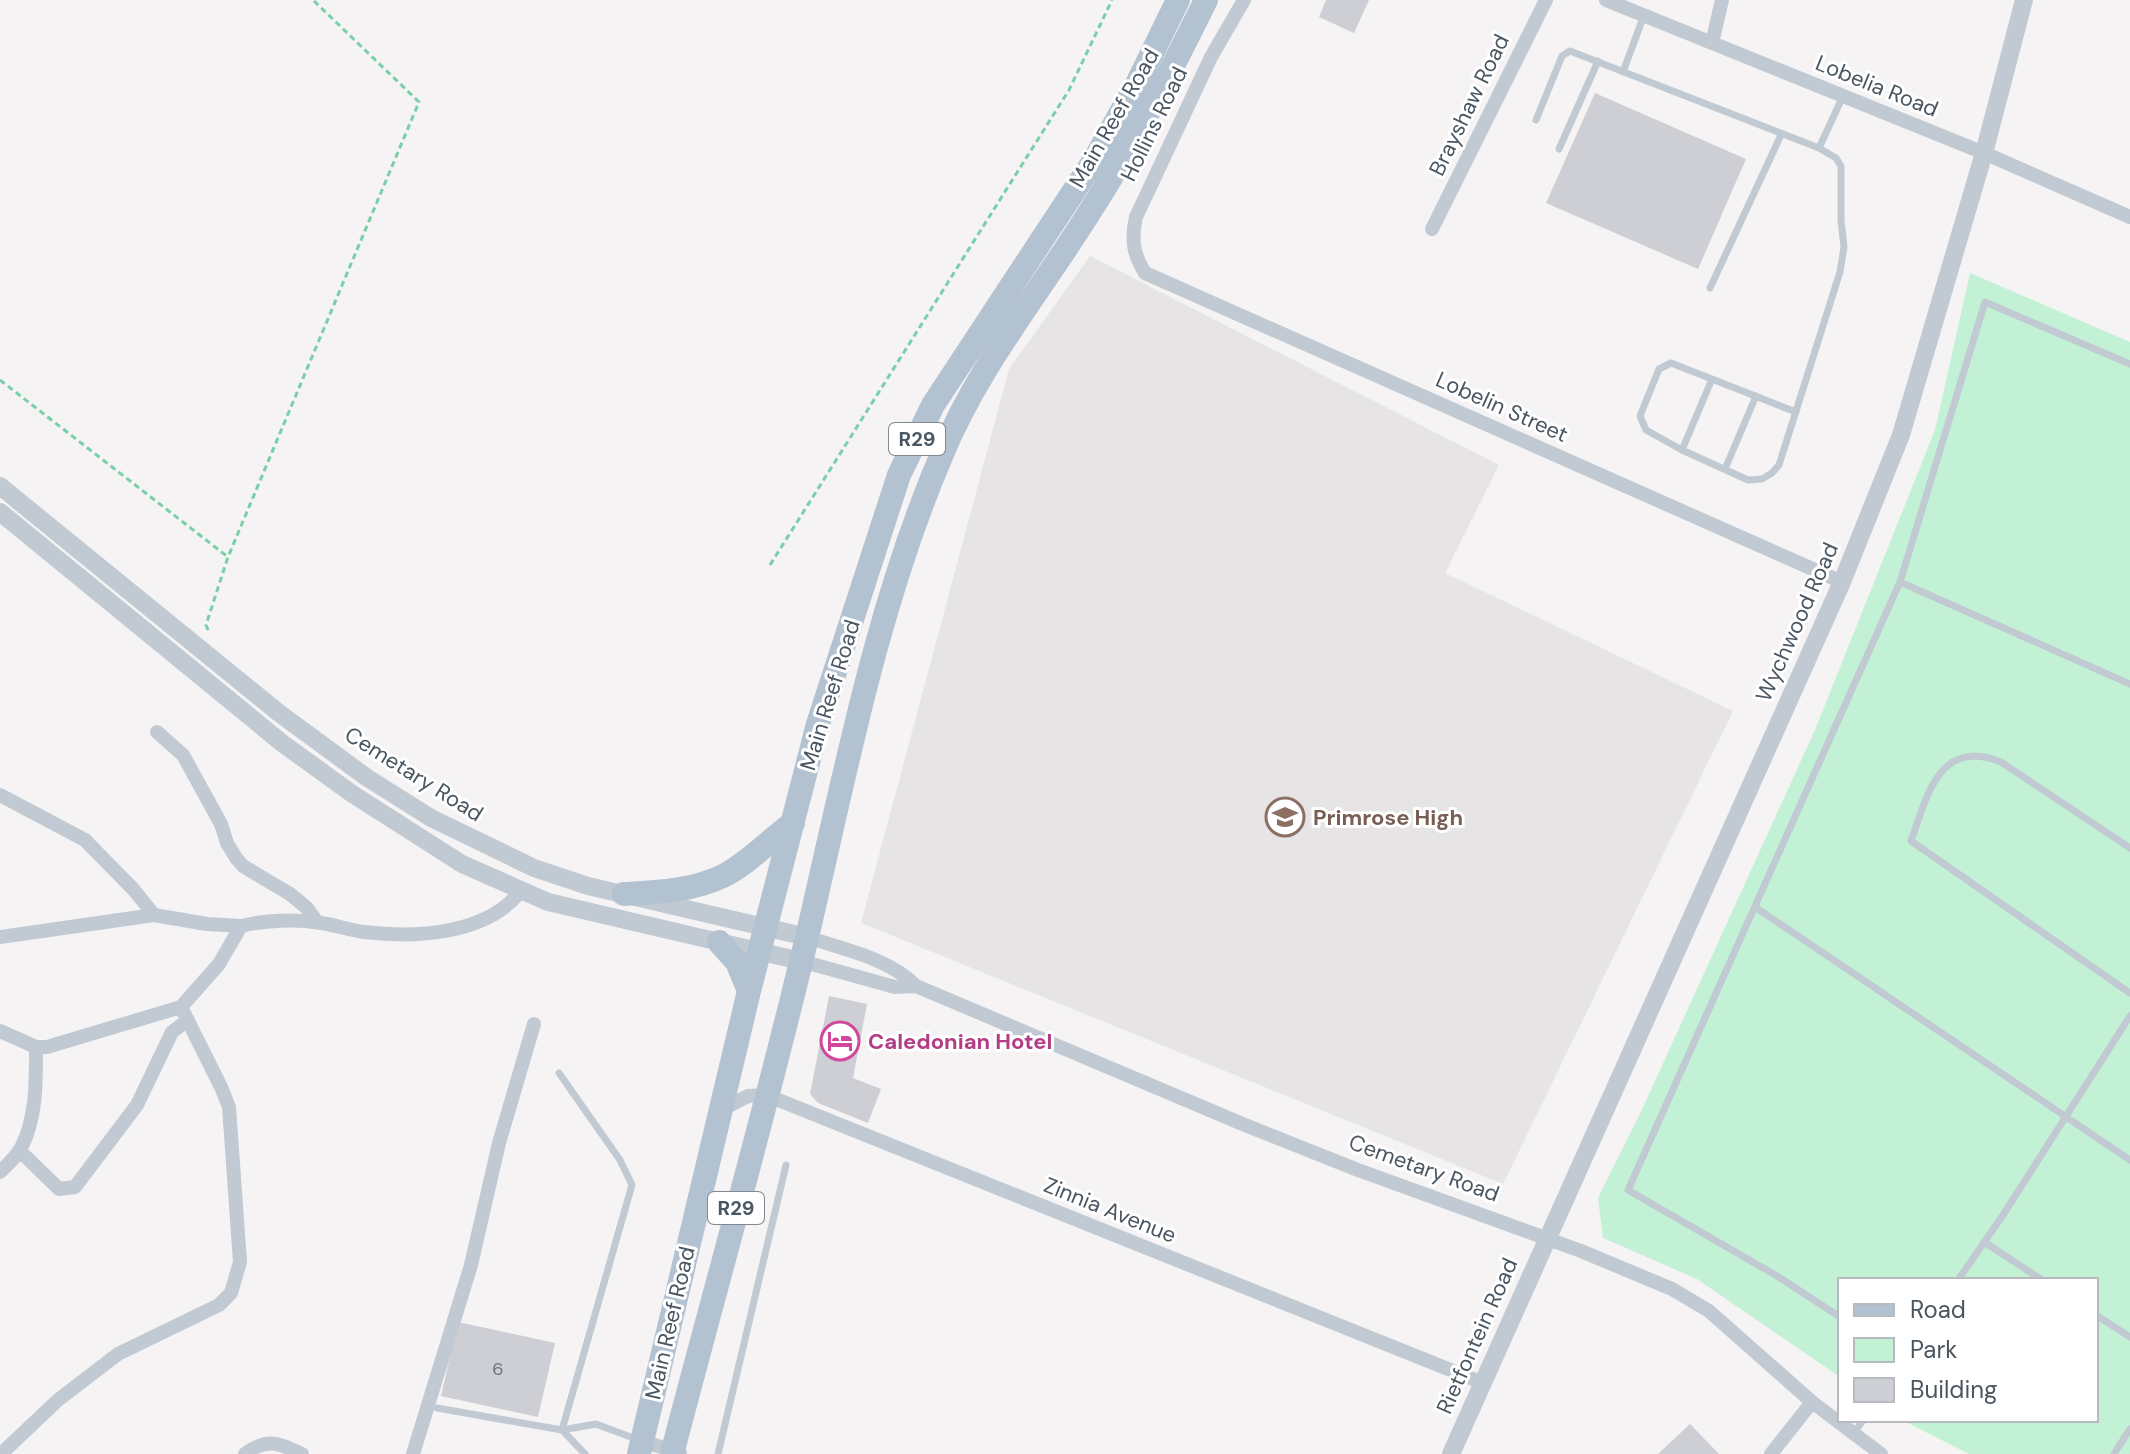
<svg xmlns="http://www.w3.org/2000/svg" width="2130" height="1454" font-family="'DM Sans',sans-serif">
<rect width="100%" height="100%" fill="#f5f3f3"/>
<!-- education -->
<path fill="#e6e4e5" d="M1090,256L1499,465L1445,573L1733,711L1503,1184L861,923L1009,369Z"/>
<!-- green -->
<path fill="#c3f1d5" d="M1970,273L2130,342V1454H1969L1902,1420H2096V1280H1840V1377L1697,1279L1603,1238L1598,1198L1639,1116L1815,730L1935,430Z"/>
<!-- building -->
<path fill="#cdcfd5" d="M1326,0H1369L1354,33L1319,17Z
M1595,93L1746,159L1698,269L1546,203Z
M829,996L867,1004L853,1078L881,1089L868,1123L818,1103L810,1094Z
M458,1322L555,1343L538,1417L441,1396Z
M1690,1424L1719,1454H1658Z"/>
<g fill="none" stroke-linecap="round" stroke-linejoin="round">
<!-- path -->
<path stroke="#7ad0a6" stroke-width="3" stroke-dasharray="6 4" stroke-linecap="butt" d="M0,380L228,557
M770,565L1069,90L1112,0
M208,630L206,625L228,557L419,102L313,0"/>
<!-- service -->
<path stroke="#c1cad2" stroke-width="7" d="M1623,72L1644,15
M1536,120L1562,56L1570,51L1819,148L1836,158L1841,166V221L1844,247L1840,272L1779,465L1772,473L1762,479L1748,480L1682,450L1646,430L1640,416L1659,369L1671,363L1796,412
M1819,148L1843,96
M1559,149L1598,61
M1710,288L1781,135
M1682,450L1712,379
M1725,469L1756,396
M1900,582L2130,684
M2130,848L2001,762C1939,737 1927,796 1911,841L2130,993
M1755,907L2130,1160
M1984,1242L2042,1280
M1958,1280L2003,1215L2130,1016
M2096,1315L2130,1337
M1840,1317L1777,1276L1628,1190L1900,582L1985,302L2130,364
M437,1408L562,1430L632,1185L620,1160L559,1073
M562,1430L596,1424L636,1439
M562,1430L585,1454
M1854,1433L1863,1420
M718,1454L786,1165
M2114,1454L2130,1429"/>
<!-- minor -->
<path stroke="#c1cad2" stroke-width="14" d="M1244,0L1211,57L1136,217C1131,239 1133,254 1145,273L1842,582
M1606,0L1984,153L2130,217
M1712,43L1722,0
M1432,229L1546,0
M157,732L183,755L221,824L227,843L236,858L243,866L290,894L307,908L317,922
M0,795L85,840L134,890L154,915
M0,937L154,915L207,924L241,926
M807,937C842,949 889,958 916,986L1245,1125L1358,1170L1581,1251L1672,1289L1709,1311L1812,1402L1881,1454
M801,961L895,987L916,986
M0,1031L36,1047H47L181,1007
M721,1110L748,1096L766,1095L1483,1383
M20,1151L59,1189L75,1187L137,1105L172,1032L188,1020
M0,1172C7,1165 16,1157 21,1148C37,1118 36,1079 36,1047
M642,1441L680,1453
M1,1454L58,1400L118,1354L219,1305L231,1293L240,1262L229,1107L221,1087L181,1007L219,964L241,926C265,920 296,919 321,923C335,925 349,930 364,932C415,938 486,935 520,892
M245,1454C268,1437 278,1443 302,1454
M413,1454L471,1265L499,1143L534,1024
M1771,1454L1812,1402"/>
<!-- tertiary -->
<path stroke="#c1cad2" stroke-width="18" d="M0,486L279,713L366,777L431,818L534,868L588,886L807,937
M0,512L282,743L351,793L462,864L548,902L801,961
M1451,1454L1842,582L1901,435L1984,153L2024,0"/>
<!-- primary -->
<path stroke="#b3c2d1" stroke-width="24" d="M624,894C658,892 692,891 723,876C749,863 769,840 793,823
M719,942L737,962L749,991
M639,1454L749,991L818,724L899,475L933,405L1095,159L1136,86L1178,0
M672,1454C717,1282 766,1110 807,937C845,775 876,608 942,454C978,367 1039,293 1089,213C1133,145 1170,73 1206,0"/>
</g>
<!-- icons -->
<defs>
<symbol id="school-ring" viewBox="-11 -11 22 22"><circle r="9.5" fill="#fff" stroke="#8d6e63" stroke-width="1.5"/><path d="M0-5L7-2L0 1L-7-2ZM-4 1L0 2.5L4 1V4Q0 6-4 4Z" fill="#8d6e63"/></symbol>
<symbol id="hotel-ring" viewBox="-11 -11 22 22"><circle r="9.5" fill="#fff" stroke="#d1479c" stroke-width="1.5"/><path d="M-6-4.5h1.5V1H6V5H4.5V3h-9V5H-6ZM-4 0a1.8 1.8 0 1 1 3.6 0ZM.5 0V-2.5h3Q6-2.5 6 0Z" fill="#d1479c"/></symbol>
</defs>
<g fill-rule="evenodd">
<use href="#school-ring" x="1263" y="795" width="44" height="44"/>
<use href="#hotel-ring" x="818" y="1019" width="44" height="44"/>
</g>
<g text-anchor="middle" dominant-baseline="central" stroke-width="6" stroke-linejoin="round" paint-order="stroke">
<!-- number labels -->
<g font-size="18" fill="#6b747e">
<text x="498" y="1369">6</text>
</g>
<!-- shield labels -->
<g fill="#fff" stroke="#808990" stroke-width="2">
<rect x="889" y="423" width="56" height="32" rx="6"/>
<rect x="708" y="1192" width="56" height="32" rx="6"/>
</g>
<g font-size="20" font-weight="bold" fill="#4a5661">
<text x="917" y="439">R29</text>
<text x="736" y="1208">R29</text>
</g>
<!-- street labels -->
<g font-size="22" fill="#4a5661" stroke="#fff">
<text transform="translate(1877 86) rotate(22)">Lobelia Road</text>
<text transform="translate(1469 105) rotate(-64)">Brayshaw Road</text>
<text transform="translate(1114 118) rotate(-60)">Main Reef Road</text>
<text transform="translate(1154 124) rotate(-64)">Hollins Road</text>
<text transform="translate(1502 407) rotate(24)">Lobelin Street</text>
<text transform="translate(1797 622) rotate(-66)">Wychwood Road</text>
<text transform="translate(830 695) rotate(-73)">Main Reef Road</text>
<text transform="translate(414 774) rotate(32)">Cemetary Road</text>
<text transform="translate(1424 1168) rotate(20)">Cemetary Road</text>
<text transform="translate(1110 1210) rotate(22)">Zinnia Avenue</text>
<text transform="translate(670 1323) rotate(-77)">Main Reef Road</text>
<text transform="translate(1477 1336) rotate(-66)">Rietfontein Road</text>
</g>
<!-- education labels -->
<g font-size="22" font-weight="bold" fill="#785e54" stroke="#fff" text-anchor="start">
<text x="1313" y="817">Primrose High</text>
</g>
<!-- hotel labels -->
<g font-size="22" font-weight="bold" fill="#b23c85" stroke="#fff" text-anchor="start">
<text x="868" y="1041">Caledonian Hotel</text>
</g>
</g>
<!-- legend -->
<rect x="1838" y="1278" width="260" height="144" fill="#ffffff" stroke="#b7bbc0" stroke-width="2"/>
<rect x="1854" y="1304" width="40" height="12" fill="#b3c2d1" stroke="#b7bbc0" stroke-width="2"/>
<text x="1910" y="1318" font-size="24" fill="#4a5661">Road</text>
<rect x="1854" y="1338" width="40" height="24" fill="#c3f1d5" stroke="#b7bbc0" stroke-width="2"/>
<text x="1910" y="1358" font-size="24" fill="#4a5661">Park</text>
<rect x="1854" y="1378" width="40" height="24" fill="#cdcfd5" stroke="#b7bbc0" stroke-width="2"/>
<text x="1910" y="1398" font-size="24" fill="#4a5661">Building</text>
</svg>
